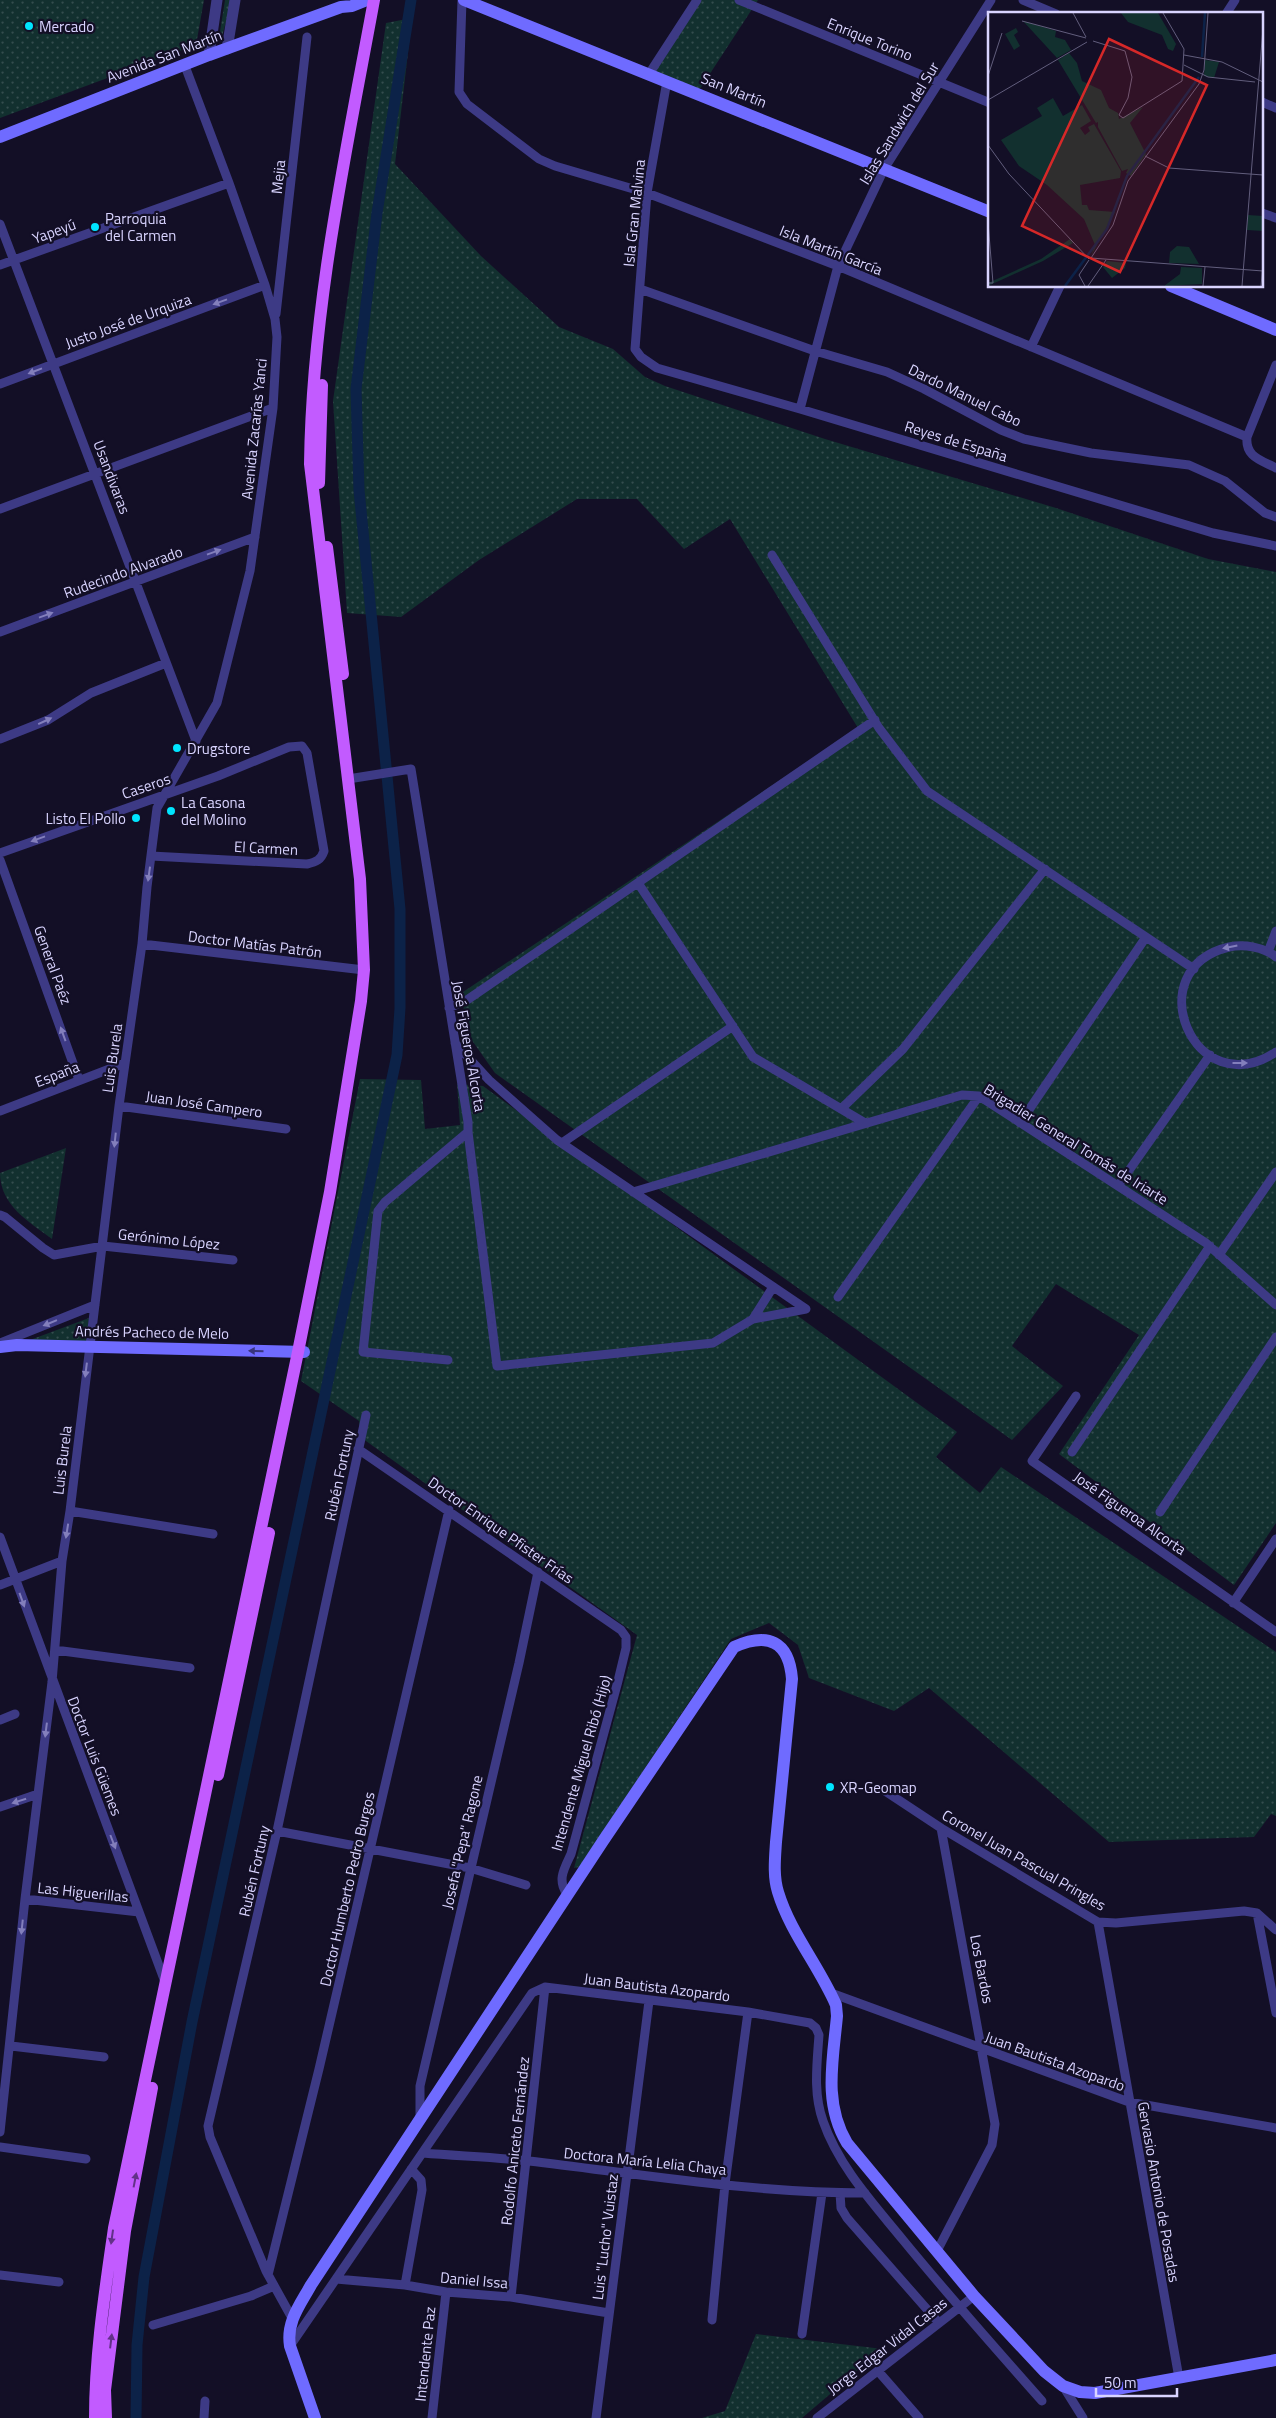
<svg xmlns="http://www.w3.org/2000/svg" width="1276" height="2418" font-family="'Titillium Web',sans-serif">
<defs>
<pattern id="grass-dots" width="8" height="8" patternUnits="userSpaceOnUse" patternTransform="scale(1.25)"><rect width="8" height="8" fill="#12302f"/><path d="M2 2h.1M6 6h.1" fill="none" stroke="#344d4e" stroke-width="1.8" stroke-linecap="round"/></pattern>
</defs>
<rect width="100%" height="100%" fill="#130f26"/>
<!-- grass -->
<path fill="url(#grass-dots)" d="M0,0H204L196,45L0,118Z
M225,0H232L221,40L219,38Z
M698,0H758L698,92L650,74Z
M412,18L395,164L481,256L559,327L613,349L645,377L665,386L825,439L1056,508L1208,559L1276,572V1523L1234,1585L1059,1454L1139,1335L1056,1284L1012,1346L1063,1386L1012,1440L495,1073L471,1039L460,994L858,728L730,519L684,549L637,499H577L479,560L401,617L347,613L333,401L386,23Z
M360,1079L421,1080L425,1129L460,1125L457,1084L483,1086L957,1432L936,1457L980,1493L1001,1467L1276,1652V1816L1271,1814L1254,1837L1109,1842L929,1688L894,1711L809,1678L798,1645L769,1623L731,1639L579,1867L574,1868L637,1635L359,1436V1421L301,1381Z
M66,1148L52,1239C29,1222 0,1205 0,1173Z
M89,1318L86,1344L30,1340Z
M756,2334L883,2349L802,2418H702L725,2411Z"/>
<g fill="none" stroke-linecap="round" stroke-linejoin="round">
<!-- canal -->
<path stroke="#0c2248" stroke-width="11" d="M136,2418L137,2345L144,2277L192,2022L397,1055L400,1008V909L359,490L356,389L377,213L411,0"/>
<!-- minor -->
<path stroke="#3d3a85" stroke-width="9" d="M462,0L459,92L467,104L539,159L555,166L647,193L838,266L1247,437C1245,457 1261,460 1276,468
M739,0L990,103
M1023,0L1056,14
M1226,14L1235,0
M649,74L697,0
M667,81L647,193L635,349L641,357L657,368L800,409L1213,533L1276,546
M1262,102L1276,108
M1262,213L1276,218
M0,224L196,741
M0,265L229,183
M640,289L815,351L887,372L924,389L1001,430L1024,439L1091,453L1189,465L1225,481L1265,513L1276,517
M276,314L307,37
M1031,347L1060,286
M0,384L265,285
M800,409L838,266L884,169L991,0
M1247,437L1276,365
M0,509L273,408
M772,555L879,728L927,791L1194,969
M0,632L255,537
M0,739L48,720L91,693L166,663
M348,779L411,769L468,1122V1132L385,1202L378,1211L363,1352L448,1360
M0,853L218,776L289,747L302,746L307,753L324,851C321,860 316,862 307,864L151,856
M0,860L79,1080
M638,883L753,1057L865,1123
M142,944L364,970
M1268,952L1276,931
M1276,957C1264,947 1244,944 1229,947C1137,969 1194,1106 1276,1052
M449,1008L467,1000L875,720
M455,1043L489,1080L557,1140L806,1309L753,1319
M119,1106L286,1129
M841,1109L903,1049L1045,869
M0,1111L125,1063
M1020,1123L1146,937
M468,1132L497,1366L713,1343L753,1319L773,1287
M562,1143L733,1026
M1118,1186L1210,1055
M633,1192L962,1095L979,1096L1206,1243L1276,1305
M0,1215L5,1217L43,1248L54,1255L103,1246L233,1260
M1219,1255L1276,1172
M838,1297L979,1096
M0,1343L95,1305
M1076,1396L1032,1461L1276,1632
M358,1449L621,1630L626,1637V1648L618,1681L571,1854C564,1869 557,1880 567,1894
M1072,1452L1210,1246
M70,1511L213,1534
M1160,1512L1276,1337
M0,1537L165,1982
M0,1585L62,1561
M1233,1603L1276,1539
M55,1650L190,1668
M0,1720L15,1714
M882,1789L941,1828L1098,1922L1116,1923L1244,1911L1257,1913L1276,1930
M0,1807L38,1794
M277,1831L470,1868L526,1885
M25,1899L139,1912
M1257,1913L1276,2013
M1098,1922L1179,2378
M545,1987L748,2012L810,2023L816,2028L819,2035C817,2064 813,2093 823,2121C839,2167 873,2203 903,2240C948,2295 995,2348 1042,2401
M831,1993L1129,2102L1276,2128
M11,2046L104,2057
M420,2118V2086L519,1663L538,1572
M0,2132L25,1899L52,1682L62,1561L70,1511L119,1106L142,944L147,887L157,808L217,703L250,571L273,408L277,337L275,319L265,285L229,183L185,66
M0,2147L86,2159
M423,2153C458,2156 494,2157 529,2161C640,2174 753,2193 865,2193
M840,2193L841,2208L847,2218L939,2323
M937,2251L992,2145L995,2124L941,1828
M0,2275L59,2282
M268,2275L319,2069L449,1510
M336,2279L405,2285L446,2292L511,2297L609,2313
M405,2285L422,2190L421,2180L411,2169
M511,2297L545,1987
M292,2318L266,2271L210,2137L208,2126L277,1831L366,1415
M712,2320L725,2184L748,2012
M153,2325L251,2296L274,2286
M802,2334L822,2193
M290,2346L532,1993L545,1987
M878,2371L919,2418
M1063,2386L1083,2418
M204,2418L205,2401
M432,2418L446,2292
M596,2418L649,2001
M817,2418L974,2296"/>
<!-- tertiary -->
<path stroke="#3d3a85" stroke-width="11" d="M227,49L235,0
M209,55L217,0"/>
<!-- secondary -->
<path stroke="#6f6bff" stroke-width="12" d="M464,0L990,212
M0,137L209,55L341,7L352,6L367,0
M1171,286L1276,330
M0,1347L17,1345L304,1352
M315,2418L290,2346C286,2322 300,2305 311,2285L603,1841L734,1647C768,1632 789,1641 792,1679L776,1842C775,1858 773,1876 778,1892C790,1932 819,1966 836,2005L837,2016C833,2060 823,2103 847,2143L974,2296L1044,2371L1063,2386L1080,2392L1095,2393L1276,2360"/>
<!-- primary -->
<path stroke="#c25bff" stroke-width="12" d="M319,483L322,385
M327,547L343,674
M218,1775L269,1533
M95,2418C95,2354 105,2291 114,2228L298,1352L330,1192L361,1001L364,970L360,879L310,464C312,308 346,153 374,0
M106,2418L105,2390L125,2231L152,2088"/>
</g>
<!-- one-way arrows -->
<defs><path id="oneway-solid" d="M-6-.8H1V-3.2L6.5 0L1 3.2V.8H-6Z" transform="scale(1.25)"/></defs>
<g fill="#837fbc">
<use href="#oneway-solid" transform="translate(220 302) rotate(160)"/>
<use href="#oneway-solid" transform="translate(35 371) rotate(159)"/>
<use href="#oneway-solid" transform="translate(214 552) rotate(-20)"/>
<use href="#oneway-solid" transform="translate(46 615) rotate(-20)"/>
<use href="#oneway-solid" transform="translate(45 721) rotate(-25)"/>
<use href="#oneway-solid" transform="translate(38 839) rotate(160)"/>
<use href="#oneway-solid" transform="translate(149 874) rotate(98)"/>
<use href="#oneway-solid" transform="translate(1230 947) rotate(169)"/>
<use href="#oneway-solid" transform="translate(63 1034) rotate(-110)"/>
<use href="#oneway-solid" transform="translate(1240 1063)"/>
<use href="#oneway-solid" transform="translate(115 1140) rotate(96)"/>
<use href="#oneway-solid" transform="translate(50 1323) rotate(158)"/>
<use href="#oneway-solid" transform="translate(86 1370) rotate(97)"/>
<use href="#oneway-solid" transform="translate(67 1531) rotate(99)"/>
<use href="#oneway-solid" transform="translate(22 1600) rotate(70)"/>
<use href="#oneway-solid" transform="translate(46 1730) rotate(97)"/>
<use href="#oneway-solid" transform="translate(19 1801) rotate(162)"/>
<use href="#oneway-solid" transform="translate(113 1842) rotate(69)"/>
<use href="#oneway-solid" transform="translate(22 1927) rotate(96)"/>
</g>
<use fill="#38347d" href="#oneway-solid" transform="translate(256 1351) rotate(-179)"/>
<g fill="#623188">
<use href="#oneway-solid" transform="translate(135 2180) rotate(-79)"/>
<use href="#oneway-solid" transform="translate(112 2237) rotate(98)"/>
<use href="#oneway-solid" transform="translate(111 2341) rotate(-83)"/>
</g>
<!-- markers -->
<g fill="#00e5ff" stroke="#130f26" stroke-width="2">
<circle cx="29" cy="26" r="5"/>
<circle cx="95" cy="227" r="5"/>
<circle cx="177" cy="748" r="5"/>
<circle cx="171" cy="811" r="5"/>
<circle cx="136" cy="818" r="5"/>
<circle cx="830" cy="1787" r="5"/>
</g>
<g text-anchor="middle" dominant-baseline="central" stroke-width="4.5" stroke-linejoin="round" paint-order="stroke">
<!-- poi labels -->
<g font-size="15" fill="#d9d4ff" stroke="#130f26" text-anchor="start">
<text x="39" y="26">Mercado</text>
<text x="105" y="218">Parroquia<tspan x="105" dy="17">del Carmen</tspan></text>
<text x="187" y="748">Drugstore</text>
<text x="181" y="802">La Casona<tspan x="181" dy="17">del Molino</tspan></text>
<text x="126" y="818" text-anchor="end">Listo El Pollo</text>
<text x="840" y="1787">XR-Geomap</text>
</g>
<!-- street labels -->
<g font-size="15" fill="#d9d4ff" stroke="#130f26">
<text transform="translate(870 39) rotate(22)">Enrique Torino</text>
<text transform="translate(164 56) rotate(-21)">Avenida San Martín</text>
<text transform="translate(734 90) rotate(22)">San Martín</text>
<text transform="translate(899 123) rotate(-59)">Islas Sandwich del Sur</text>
<text transform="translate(278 177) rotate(-84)">Mejia</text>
<text transform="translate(634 213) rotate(-84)">Isla Gran Malvina</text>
<text transform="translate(54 231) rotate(-20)">Yapeyú</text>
<text transform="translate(831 250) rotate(22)">Isla Martín García</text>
<text transform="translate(128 321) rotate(-20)">Justo José de Urquiza</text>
<text transform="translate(965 395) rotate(26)">Dardo Manuel Cabo</text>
<text transform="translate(254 429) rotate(-84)">Avenida Zacarías Yanci</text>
<text transform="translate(956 441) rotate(17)">Reyes de España</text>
<text transform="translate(112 477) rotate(69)">Usandivaras</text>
<text transform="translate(123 572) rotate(-20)">Rudecindo Alvarado</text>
<text transform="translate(146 786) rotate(-19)">Caseros</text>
<text transform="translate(266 848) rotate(3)">El Carmen</text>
<text transform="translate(255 944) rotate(7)">Doctor Matías Patrón</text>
<text transform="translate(53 965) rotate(70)">General Paéz</text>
<text transform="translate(469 1046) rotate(80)">José Figueroa Alcorta</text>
<text transform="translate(112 1058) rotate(-82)">Luis Burela</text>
<text transform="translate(57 1074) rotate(-21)">España</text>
<text transform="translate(204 1104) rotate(8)">Juan José Campero</text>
<text transform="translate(1076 1144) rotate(32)">Brigadier General Tomás de Iriarte</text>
<text transform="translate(169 1239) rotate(6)">Gerónimo López</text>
<text transform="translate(152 1332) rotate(1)">Andrés Pacheco de Melo</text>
<text transform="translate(62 1460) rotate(-83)">Luis Burela</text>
<text transform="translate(339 1475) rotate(-78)">Rubén Fortuny</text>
<text transform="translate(1130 1513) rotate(35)">José Figueroa Alcorta</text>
<text transform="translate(501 1530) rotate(35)">Doctor Enrique Pfister Frías</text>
<text transform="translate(95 1756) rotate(69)">Doctor Luis Güemes</text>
<text transform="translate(581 1763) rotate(-74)">Intendente Miguel Ribó (Hijo)</text>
<text transform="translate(462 1842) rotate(-77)">Josefa "Pepa" Ragone</text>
<text transform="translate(1024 1860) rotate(30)">Coronel Juan Pascual Pringles</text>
<text transform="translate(254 1871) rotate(-77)">Rubén Fortuny</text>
<text transform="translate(347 1889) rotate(-77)">Doctor Humberto Pedro Burgos</text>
<text transform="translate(83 1892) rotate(6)">Las Higuerillas</text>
<text transform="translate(982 1969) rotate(79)">Los Bardos</text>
<text transform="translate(657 1987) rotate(7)">Juan Bautista Azopardo</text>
<text transform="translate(1055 2061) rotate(20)">Juan Bautista Azopardo</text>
<text transform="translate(515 2141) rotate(-84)">Rodolfo Aniceto Fernández</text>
<text transform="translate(645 2161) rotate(6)">Doctora María Lelia Chaya</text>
<text transform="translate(1159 2192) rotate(80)">Gervasio Antonio de Posadas</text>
<text transform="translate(605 2237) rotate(-83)">Luis "Lucho" Vuistaz</text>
<text transform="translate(474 2280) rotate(5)">Daniel Issa</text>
<text transform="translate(887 2346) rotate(-38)">Jorge Edgar Vidal Casas</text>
<text transform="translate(425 2354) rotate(-84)">Intendente Paz</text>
</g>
</g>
<!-- overview -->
<g transform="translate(988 12)">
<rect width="275" height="275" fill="#130f26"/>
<path d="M133,1H170L188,32L185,39L180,37L174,23L140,10ZM35,9L68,19L67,25L77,28L83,38L69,46ZM81,41L89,51L94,69L113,78L121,96L130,101L131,107L155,95L142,111L158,142L143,164L138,161L140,157L134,159L110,115V110L108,111L70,48ZM217,48L231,50L226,66L216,64ZM65,86L75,104L94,93L103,109L92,116L97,123L102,119L100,115L106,112L133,159L132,166L92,173L94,193H99L101,198L127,200L103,244L107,233L96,207L59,173L31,154L13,128L54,104L49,96ZM260,203L275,204V219L259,218ZM82,227L85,231L55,249L0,274V271L53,247ZM119,249L138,251L137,256L124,266L115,255ZM193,255L214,256V272L176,274L192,262Z" fill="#12302f"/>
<path d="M28,16L30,20L26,23L32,34L26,38L17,22ZM189,234L201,235L211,252L181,251L182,240Z" fill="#12302f"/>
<path fill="none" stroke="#0c2248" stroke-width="2.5" d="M214,45L217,1M77,274L119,217L139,164L211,65"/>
<path fill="none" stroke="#625e7d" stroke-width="1" d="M85,1L98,25M34,9L98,26M105,29L137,39L144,65L140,86L131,103L135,106L194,69L196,37L175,1M196,43L234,50L275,70M196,53L220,65L267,70M0,64L14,21M0,88L99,30M0,133L21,162L101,247M157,144L181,156L275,163M0,210L5,271H0M103,246L125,213L140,169L211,72L216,58L220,1M103,246L275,259M97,274L91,263L101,248M100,274L118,248M215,274L217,255M254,274L275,16M273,274L275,251"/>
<path fill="#d62828" fill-opacity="0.15" stroke="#d62828" stroke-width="2.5" d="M121,27L219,73L132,260L34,214Z"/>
<rect width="275" height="275" fill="none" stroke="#d9d4ff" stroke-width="2.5"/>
</g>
<!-- scale -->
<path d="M1096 2388v8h81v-8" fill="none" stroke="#d9d4ff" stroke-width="2.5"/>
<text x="1104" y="2388" font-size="15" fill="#d9d4ff" stroke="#130f26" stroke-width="4" paint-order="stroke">50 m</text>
</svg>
